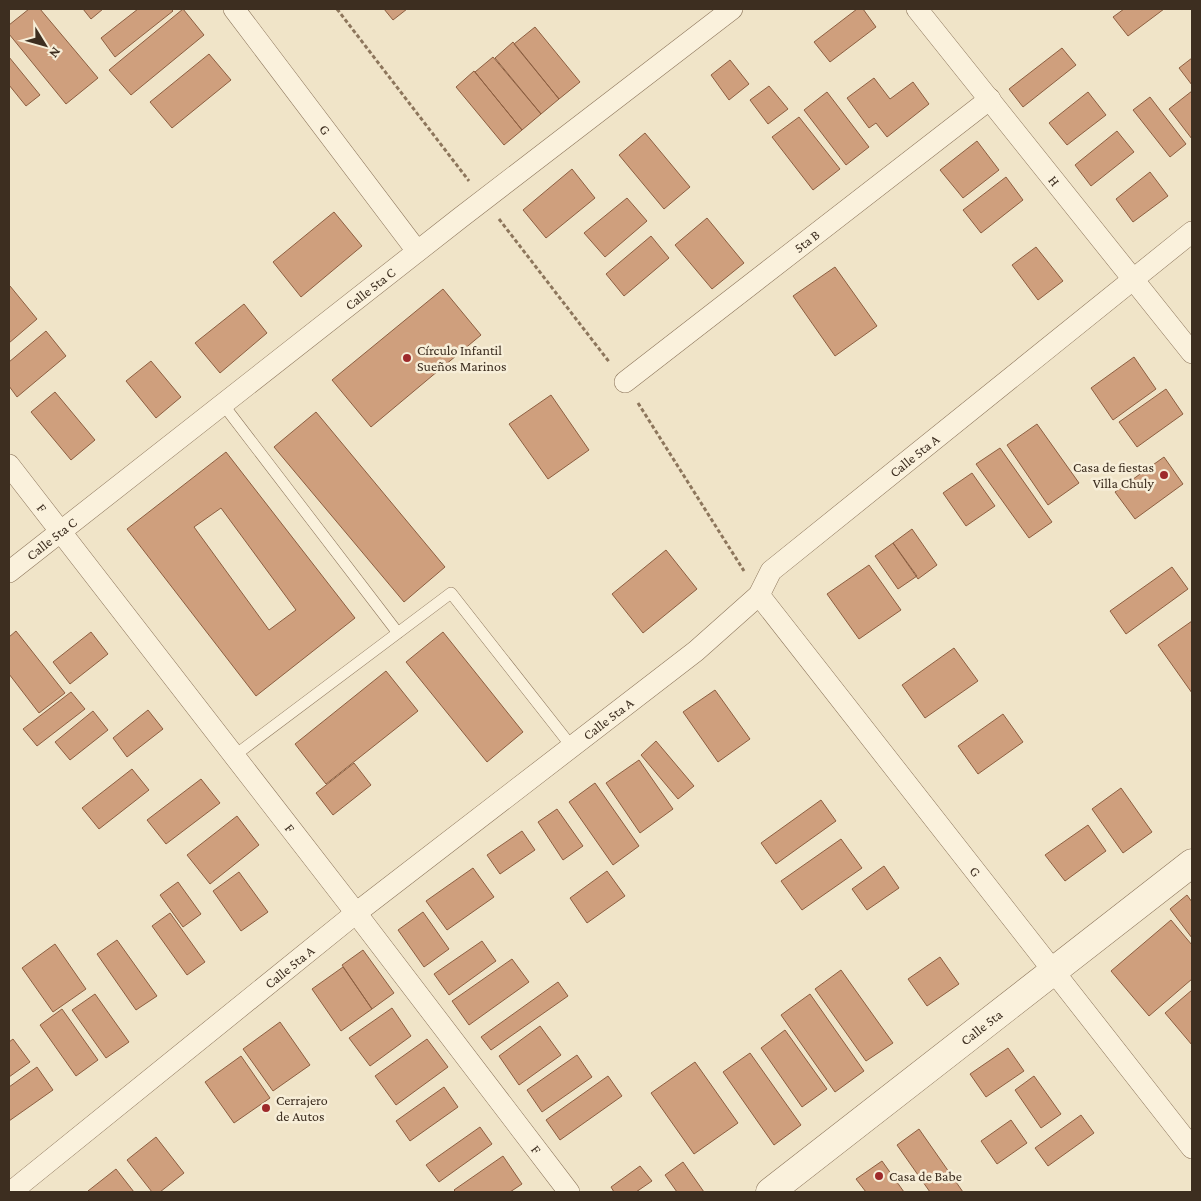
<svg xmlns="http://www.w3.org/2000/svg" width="1201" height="1201" font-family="'Crimson Pro',serif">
<rect width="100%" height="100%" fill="#f0e4c8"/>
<!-- building -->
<path fill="#cf9f7d" stroke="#8d5f41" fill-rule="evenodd" d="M29,9H40L98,78L66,104L9,34V25Z
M83,9H103L91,19Z
M138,9H171L173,11L115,57L101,38Z
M183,9L204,35L131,95L109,70Z
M384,9H407L393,20Z
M857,9H863L876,27L830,62L814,42Z
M1124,9H1164L1128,36L1113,17Z
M535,27L580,82L559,99L514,44Z
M513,42L559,99L541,114L495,58Z
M1062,48L1076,65L1023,107L1009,89Z
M209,54L231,80L172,128L150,102Z
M9,57L40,95L26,106L9,85Z
M493,57L541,114L522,130L475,72Z
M1192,58V85L1179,68Z
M730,60L749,84L729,100L711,75Z
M474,71L522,130L504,145L456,87Z
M874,78L890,99L913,82L929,104L887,137L876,123L869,128L847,98Z
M769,86L788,109L768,124L750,100Z
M1192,91V139L1169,109Z
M827,92L869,147L846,165L804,110Z
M1088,92L1106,115L1067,145L1049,123Z
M1150,97L1186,144L1170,157L1133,110Z
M799,117L840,169L813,190L772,137Z
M1117,131L1134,152L1091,186L1075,165Z
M645,133L690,187L664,209L619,155Z
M977,141L999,170L963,198L940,170Z
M572,169L595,198L546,238L523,210Z
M1150,172L1168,196L1133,222L1116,199Z
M1006,177L1023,200L981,233L963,210Z
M627,198L647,221L605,257L584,233Z
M334,212L362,246L301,297L273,262Z
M707,218L744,263L712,289L675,245Z
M651,236L669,258L624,296L606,274Z
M1036,247L1063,281L1038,300L1012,265Z
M835,267L877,326L835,356L793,296Z
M10,286L37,319L9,343V287Z
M443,289L481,335L371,427L332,380Z
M244,304L267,333L220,373L195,343Z
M46,331L66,356L17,397L9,386V362Z
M1134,357L1156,389L1113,420L1091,388Z
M151,361L181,397L156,418L126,381Z
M1166,389L1183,414L1137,447L1119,422Z
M55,392L95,440L71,460L31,412Z
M551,395L589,450L548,479L509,424Z
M316,412L445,567L404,602L274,447Z
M1037,424L1079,483L1048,505L1007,445Z
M1000,448L1052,522L1029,538L976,464Z
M226,452L355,618L256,696L127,529ZM221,508L296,610L269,630L194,527Z
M1164,457L1183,484L1135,519L1115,492Z
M972,473L995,506L966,526L943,493Z
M912,529L937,565L918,579L893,543Z
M893,543L917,576L898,589L875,556Z
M666,550L697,589L643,633L612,594Z
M869,565L901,610L859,639L827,594Z
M1172,567L1188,589L1126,634L1110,611Z
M1192,621V693L1158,645Z
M16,631L65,693L39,713L9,674V637Z
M91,632L108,654L70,684L53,662Z
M443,632L523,732L487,762L406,662Z
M954,648L978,681L925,718L902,685Z
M386,671L418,711L326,784L295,744Z
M715,690L750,739L718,762L683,712Z
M71,692L85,709L37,746L23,729Z
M148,710L163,729L127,757L113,738Z
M93,711L108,730L70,760L55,742Z
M1003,714L1023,742L978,774L958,746Z
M656,741L694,786L678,799L641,755Z
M639,760L673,809L640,833L606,783Z
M354,763L371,785L333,815L316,793Z
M132,769L149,790L99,829L82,808Z
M201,779L220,803L166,844L147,820Z
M595,783L639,846L613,865L569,802Z
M1121,788L1152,832L1123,853L1092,809Z
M821,800L836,821L776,864L761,843Z
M557,809L583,846L563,860L538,822Z
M237,816L259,845L210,884L187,855Z
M1088,825L1106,851L1065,881L1045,855Z
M522,831L535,850L500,874L487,855Z
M841,839L862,868L802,910L781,881Z
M884,866L899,888L867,910L852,889Z
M473,868L494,897L447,930L426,901Z
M607,871L625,896L587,923L570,898Z
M239,872L268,912L241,931L213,891Z
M178,882L201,914L183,927L160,895Z
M1187,895L1192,902V938L1170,909Z
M423,912L449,949L424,967L398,930Z
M170,913L205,962L187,975L152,926Z
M1171,920L1192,945V979L1149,1016L1111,971Z
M117,940L157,996L136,1010L97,954Z
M482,941L496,961L449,995L434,974Z
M55,944L86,989L53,1012L22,968Z
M363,950L394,993L372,1009L342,965Z
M940,957L959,984L927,1006L908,979Z
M512,959L529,982L469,1025L452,1001Z
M343,967L372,1009L341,1031L312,989Z
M841,970L893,1043L866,1061L815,989Z
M558,982L568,996L491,1050L481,1037Z
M1192,990V1045L1165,1013Z
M95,994L129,1042L106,1058L72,1010Z
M810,994L864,1071L835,1092L781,1015Z
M392,1008L411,1036L370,1066L349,1038Z
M62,1009L98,1060L76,1076L40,1025Z
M280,1022L310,1065L273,1091L243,1049Z
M540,1026L561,1055L519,1085L499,1056Z
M785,1030L827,1089L802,1107L761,1048Z
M13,1039L30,1062L9,1077V1042Z
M427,1039L448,1067L396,1105L375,1076Z
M1008,1048L1024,1071L986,1097L970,1074Z
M750,1053L801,1125L774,1145L723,1072Z
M577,1055L592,1077L542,1112L527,1090Z
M241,1056L270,1098L234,1123L205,1082Z
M695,1062L738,1123L694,1154L651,1093Z
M37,1067L53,1090L9,1121V1087Z
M608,1076L622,1096L560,1140L546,1120Z
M1034,1076L1061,1114L1041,1128L1015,1090Z
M444,1087L458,1107L410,1141L396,1121Z
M1081,1115L1094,1133L1048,1166L1035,1148Z
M1011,1120L1027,1143L997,1164L981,1141Z
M480,1127L492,1144L439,1182L426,1165Z
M919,1129L963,1192H930L897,1145Z
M156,1137L184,1173L160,1192H152L127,1160Z
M503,1156L522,1184L510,1192H456L454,1190Z
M882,1161L904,1192H866L856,1179Z
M683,1162L704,1192H677L665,1175Z
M640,1166L652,1181L636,1192H614L611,1187Z
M116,1169L134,1192H89L88,1191Z"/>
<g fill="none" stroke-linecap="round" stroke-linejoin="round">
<defs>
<path id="service" d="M222,403L398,633
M234,756L451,593L572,747"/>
<g id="minor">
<path id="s1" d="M234,9L417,251"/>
<path id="s2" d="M917,9L1192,353"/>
<path id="s3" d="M625,382L990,99"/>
<path id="s4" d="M9,465L356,913L569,1192"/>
<path id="s5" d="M9,572L460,218L732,9"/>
<path id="s6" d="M759,595L1192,1148"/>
<path id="s7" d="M11,1192L356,913L696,651L759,595L771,571L1192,232"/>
</g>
<g id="tertiary">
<path id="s8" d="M770,1192L1192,863"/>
</g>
</defs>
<!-- service casing -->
<use href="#service" stroke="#8d765c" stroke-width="12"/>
<!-- minor casing -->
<use href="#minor" stroke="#8d765c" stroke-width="22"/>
<!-- tertiary casing -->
<use href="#tertiary" stroke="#8d765c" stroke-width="29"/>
<!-- path -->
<path stroke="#8d765c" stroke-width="3" stroke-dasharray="4 2.5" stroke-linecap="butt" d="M337,9L469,181
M499,219L610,363
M638,403L744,571"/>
<!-- service -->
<use href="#service" stroke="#faf1dc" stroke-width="11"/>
<!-- minor -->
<use href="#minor" stroke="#faf1dc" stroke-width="21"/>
<!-- tertiary -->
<use href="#tertiary" stroke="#faf1dc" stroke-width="28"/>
</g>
<!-- markers -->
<g fill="#9e2a2b" stroke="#f7eed8" stroke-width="2">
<circle cx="407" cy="358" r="5"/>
<circle cx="1164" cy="475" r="5"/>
<circle cx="266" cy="1108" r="5"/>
<circle cx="879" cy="1176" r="5"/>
</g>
<g text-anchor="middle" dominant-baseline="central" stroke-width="5" stroke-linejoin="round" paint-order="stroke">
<!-- street labels -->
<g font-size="14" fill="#3d2e20" stroke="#f7eed8">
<text stroke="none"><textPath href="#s1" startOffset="151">G</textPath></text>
<text stroke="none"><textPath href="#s2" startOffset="220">H</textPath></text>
<text stroke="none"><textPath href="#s3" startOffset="230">5ta B</textPath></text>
<text stroke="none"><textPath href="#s5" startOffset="459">Calle 5ta C</textPath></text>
<text stroke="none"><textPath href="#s7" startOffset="1168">Calle 5ta A</textPath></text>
<text stroke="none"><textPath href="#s4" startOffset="54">F</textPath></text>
<text stroke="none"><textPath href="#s5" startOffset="54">Calle 5ta C</textPath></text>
<text stroke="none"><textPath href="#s7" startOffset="762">Calle 5ta A</textPath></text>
<text stroke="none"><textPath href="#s4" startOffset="459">F</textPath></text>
<text stroke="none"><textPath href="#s6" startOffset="351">G</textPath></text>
<text stroke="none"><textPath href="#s7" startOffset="358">Calle 5ta A</textPath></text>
<text stroke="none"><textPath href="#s8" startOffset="268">Calle 5ta</textPath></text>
<text stroke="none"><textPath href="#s4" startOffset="864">F</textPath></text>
</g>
<!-- poi labels -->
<g font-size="14" fill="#3d2e20" stroke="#f7eed8" text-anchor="start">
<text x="417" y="350">Círculo Infantil<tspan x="417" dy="16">Sueños Marinos</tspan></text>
<text x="1154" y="467" text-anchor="end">Casa de fiestas<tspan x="1154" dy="16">Villa Chuly</tspan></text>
<text x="276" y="1100">Cerrajero<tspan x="276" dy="16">de Autos</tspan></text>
<text x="889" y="1176">Casa de Babe</text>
</g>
</g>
<!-- border -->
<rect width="1201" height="1201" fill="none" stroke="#3d2e20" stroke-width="20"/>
<!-- north arrow -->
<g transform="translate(45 45) rotate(127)" stroke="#f7eed8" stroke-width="4" paint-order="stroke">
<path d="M0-4L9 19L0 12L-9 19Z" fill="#3d2e20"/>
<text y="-8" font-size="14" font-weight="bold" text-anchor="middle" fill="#3d2e20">N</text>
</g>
</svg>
